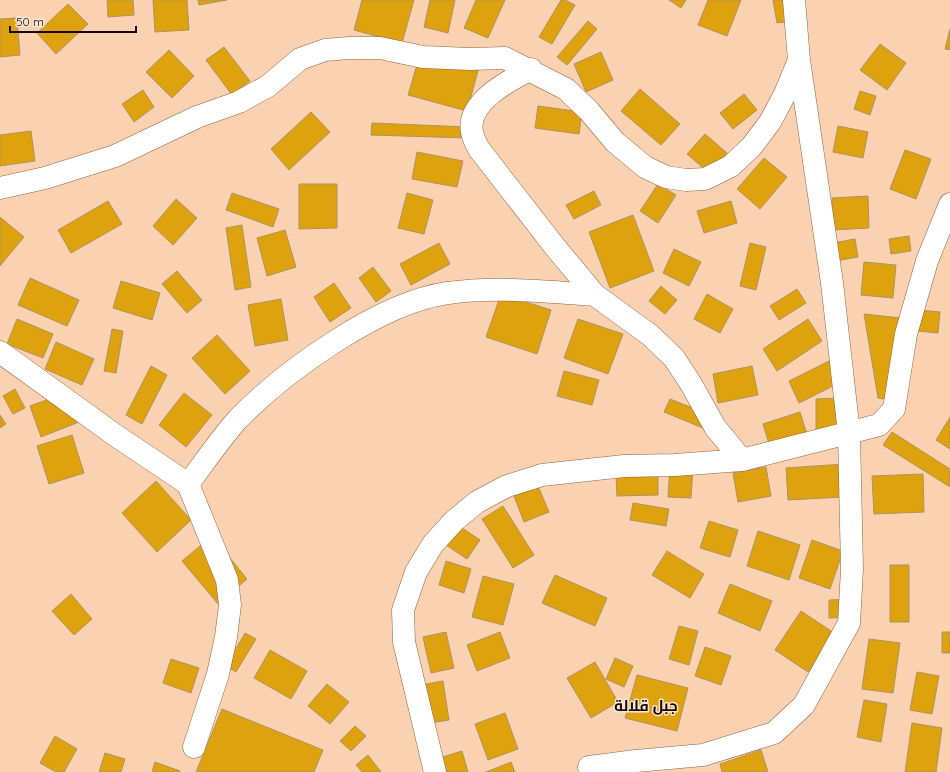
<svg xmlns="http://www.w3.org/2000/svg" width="950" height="772" font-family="Quicksand,Cairo,sans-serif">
<rect width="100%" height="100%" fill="#fad2b1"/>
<!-- building -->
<path fill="#dda20e" stroke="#af925e" d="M107,0H133L134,15L108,17Z
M153,0H187L189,30L155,32Z
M198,0H227L199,5Z
M362,0H414L402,43L354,30Z
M430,0H455L448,33L424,27Z
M476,0H505L488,38L464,28Z
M561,0H565L575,5L552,44L539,37Z
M669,0H686L681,8Z
M708,0H741L727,36L698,25Z
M773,0H791L795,21L777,23Z
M68,4L88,24L56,54L37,33Z
M17,18L20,55L0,57V19Z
M588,21L597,29L567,65L557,57Z
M950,29V50L945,49Z
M880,44L906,63L887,90L860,70Z
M224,47L250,81L232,95L206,60Z
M169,50L194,76L172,98L146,72Z
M421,51L479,67L467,111L408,95Z
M601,52L613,80L586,92L574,64Z
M640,89L680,124L661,145L621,111Z
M143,90L154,107L134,122L122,104Z
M860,91L876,96L870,115L854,109Z
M744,94L757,110L733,129L720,113Z
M538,106L582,112L579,134L535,128Z
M311,112L330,132L289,170L271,149Z
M372,123L468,127L467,138L371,135Z
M838,126L868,132L863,158L833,152Z
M31,131L35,161L0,166V135Z
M705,134L727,153L709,173L687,154Z
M905,150L931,159L916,199L890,189Z
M417,152L463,161L457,187L412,179Z
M764,158L787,177L760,209L737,189Z
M299,184H337V228L299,229Z
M658,184L676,195L658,223L640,211Z
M594,191L601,205L574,219L566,205Z
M232,193L279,209L273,227L226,210Z
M407,193L433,200L424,234L398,228Z
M868,196L869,228L833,230L832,198Z
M176,199L197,218L173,245L153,226Z
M108,201L122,224L71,253L58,230Z
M731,201L737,223L704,233L697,211Z
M633,215L654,271L610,288L589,232Z
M0,217L24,237L0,266Z
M242,225L251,287L235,290L226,228Z
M285,230L296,267L267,276L257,238Z
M909,236L911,251L891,254L889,239Z
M855,239L858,257L836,261L833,243Z
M439,243L450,264L411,285L400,264Z
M750,243L766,247L756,290L740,286Z
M674,249L701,262L689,286L663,273Z
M864,262L896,265L893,298L861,295Z
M373,267L391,291L376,302L359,278Z
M177,271L202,300L187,313L162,284Z
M30,278L79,300L67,326L18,305Z
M121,281L160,293L152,320L113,308Z
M334,283L351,308L330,322L314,297Z
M661,286L677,300L665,314L649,301Z
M797,289L806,303L779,320L770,306Z
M501,294L551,310L537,354L486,337Z
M707,294L733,309L720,333L694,319Z
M281,299L288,340L255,346L248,305Z
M919,310L940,312L938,333L917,331Z
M864,314L901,318L890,400L878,398Z
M17,319L53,334L43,358L7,344Z
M578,319L623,334L608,374L564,358Z
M808,319L822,341L777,371L763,349Z
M112,329L123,331L116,373L104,371Z
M217,335L250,371L225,394L192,358Z
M56,342L94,359L82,385L45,369Z
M839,356L849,378L799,403L789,381Z
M151,366L167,375L142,424L126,415Z
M752,366L758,395L718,403L713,374Z
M564,371L599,380L592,405L557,396Z
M15,389L25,408L13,414L3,396Z
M68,392L79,422L41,437L30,406Z
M184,393L212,415L186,447L159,425Z
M837,398L838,430H816V399Z
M670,399L721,419L715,433L664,412Z
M800,412L809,441L772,454L763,424Z
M0,415L6,424L0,428Z
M950,417V449L936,440Z
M892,432L950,469V487L883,445Z
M72,435L84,473L49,484L37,446Z
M859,463L861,496L788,500L786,468Z
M670,466L693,468L691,498L668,497Z
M766,467L771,496L738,502L733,473Z
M923,474L924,512L874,514L872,476Z
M658,475V495L617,496L616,476Z
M156,481L191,520L157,552L122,513Z
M538,486L549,512L524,522L514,496Z
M633,503L669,509L666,526L630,520Z
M503,506L534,555L513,568L482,519Z
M709,521L738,530L730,557L700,548Z
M456,524L480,540L467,559L443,543Z
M758,531L800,545L789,580L747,566Z
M212,536L247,579L218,604L182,561Z
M812,540L843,551L830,589L799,578Z
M667,551L704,574L690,598L652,575Z
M446,561L471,569L464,593L439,585Z
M890,565H909V622H890Z
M555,575L607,598L595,626L542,603Z
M483,576L514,584L503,625L472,617Z
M730,584L772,601L760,631L718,613Z
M71,594L92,619L74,635L52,611Z
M855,599V617L829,618V600Z
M801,611L834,633L808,672L775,650Z
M679,626L698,631L689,665L669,659Z
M446,632L454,668L431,673L423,637Z
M500,632L510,658L477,671L467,645Z
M942,632H950V653H942Z
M245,633L256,639L236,672L226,666Z
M869,639L900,643L893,693L862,689Z
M705,647L731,656L721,685L695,676Z
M270,650L307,671L291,699L254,678Z
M615,658L633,666L624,687L606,679Z
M171,659L199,668L191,693L163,683Z
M595,662L618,702L591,718L567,678Z
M917,672L939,676L932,714L910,710Z
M637,675L688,688L677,731L625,718Z
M443,681L449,720L423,724L416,686Z
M327,684L349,702L330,724L308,706Z
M864,700L887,704L881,742L857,737Z
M222,709L323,750L314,772H196Z
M505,713L518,749L488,760L475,724Z
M912,723L942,728L936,772H905Z
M355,726L366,736L351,751L340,741Z
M55,736L77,749L64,772H56L40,763Z
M761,750L768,772H722L720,764Z
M462,751L468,772H436L433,760Z
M105,753L125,759L121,772H99Z
M368,755L381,772H362L356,765Z
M155,762L180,771V772H152Z
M511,762L515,772H486Z"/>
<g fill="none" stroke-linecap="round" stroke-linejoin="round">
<defs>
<path id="minor" d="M531,69C510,80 466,102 472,132C473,137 476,144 479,149L555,247L595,295L650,335L674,358L691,384L715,427L742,460
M0,188L45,178L115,156L197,117L239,102L268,86L300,59L325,50L349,48H380L423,57L470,59L505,58L566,89L589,111L615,142L645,167L666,177L686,180L705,179L731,166L752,146L770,122L785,94L799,60
M0,352L115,435L188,484L227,580L230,605L226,637L218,674L194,747
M188,484C204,463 220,439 238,419C285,371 380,302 448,293C497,286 546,292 595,295
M589,767L636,761L703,755L774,733L804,705L849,623L852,569L849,433L832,283L799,60L794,0
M435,772L404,642L403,610L416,572L433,544L454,521L477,502L507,486L542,475L624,466L675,465L742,460L879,425L894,409L906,334L927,261L950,204"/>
</defs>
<!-- minor casing -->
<use href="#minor" stroke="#8f633d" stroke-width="23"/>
<!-- minor -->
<use href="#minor" stroke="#fff" stroke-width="22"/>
</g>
<g text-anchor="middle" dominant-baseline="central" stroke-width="3" stroke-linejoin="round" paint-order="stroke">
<!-- district labels -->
<g font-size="15" font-weight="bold" fill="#170700" stroke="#f8e4d3">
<text x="646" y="705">جبل قلالة</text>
</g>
</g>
<!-- scale -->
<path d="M10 26v6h126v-6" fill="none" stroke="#170700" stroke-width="2"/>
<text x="16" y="26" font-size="12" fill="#170700" stroke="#f8e4d3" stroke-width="3" paint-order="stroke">50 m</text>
</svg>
